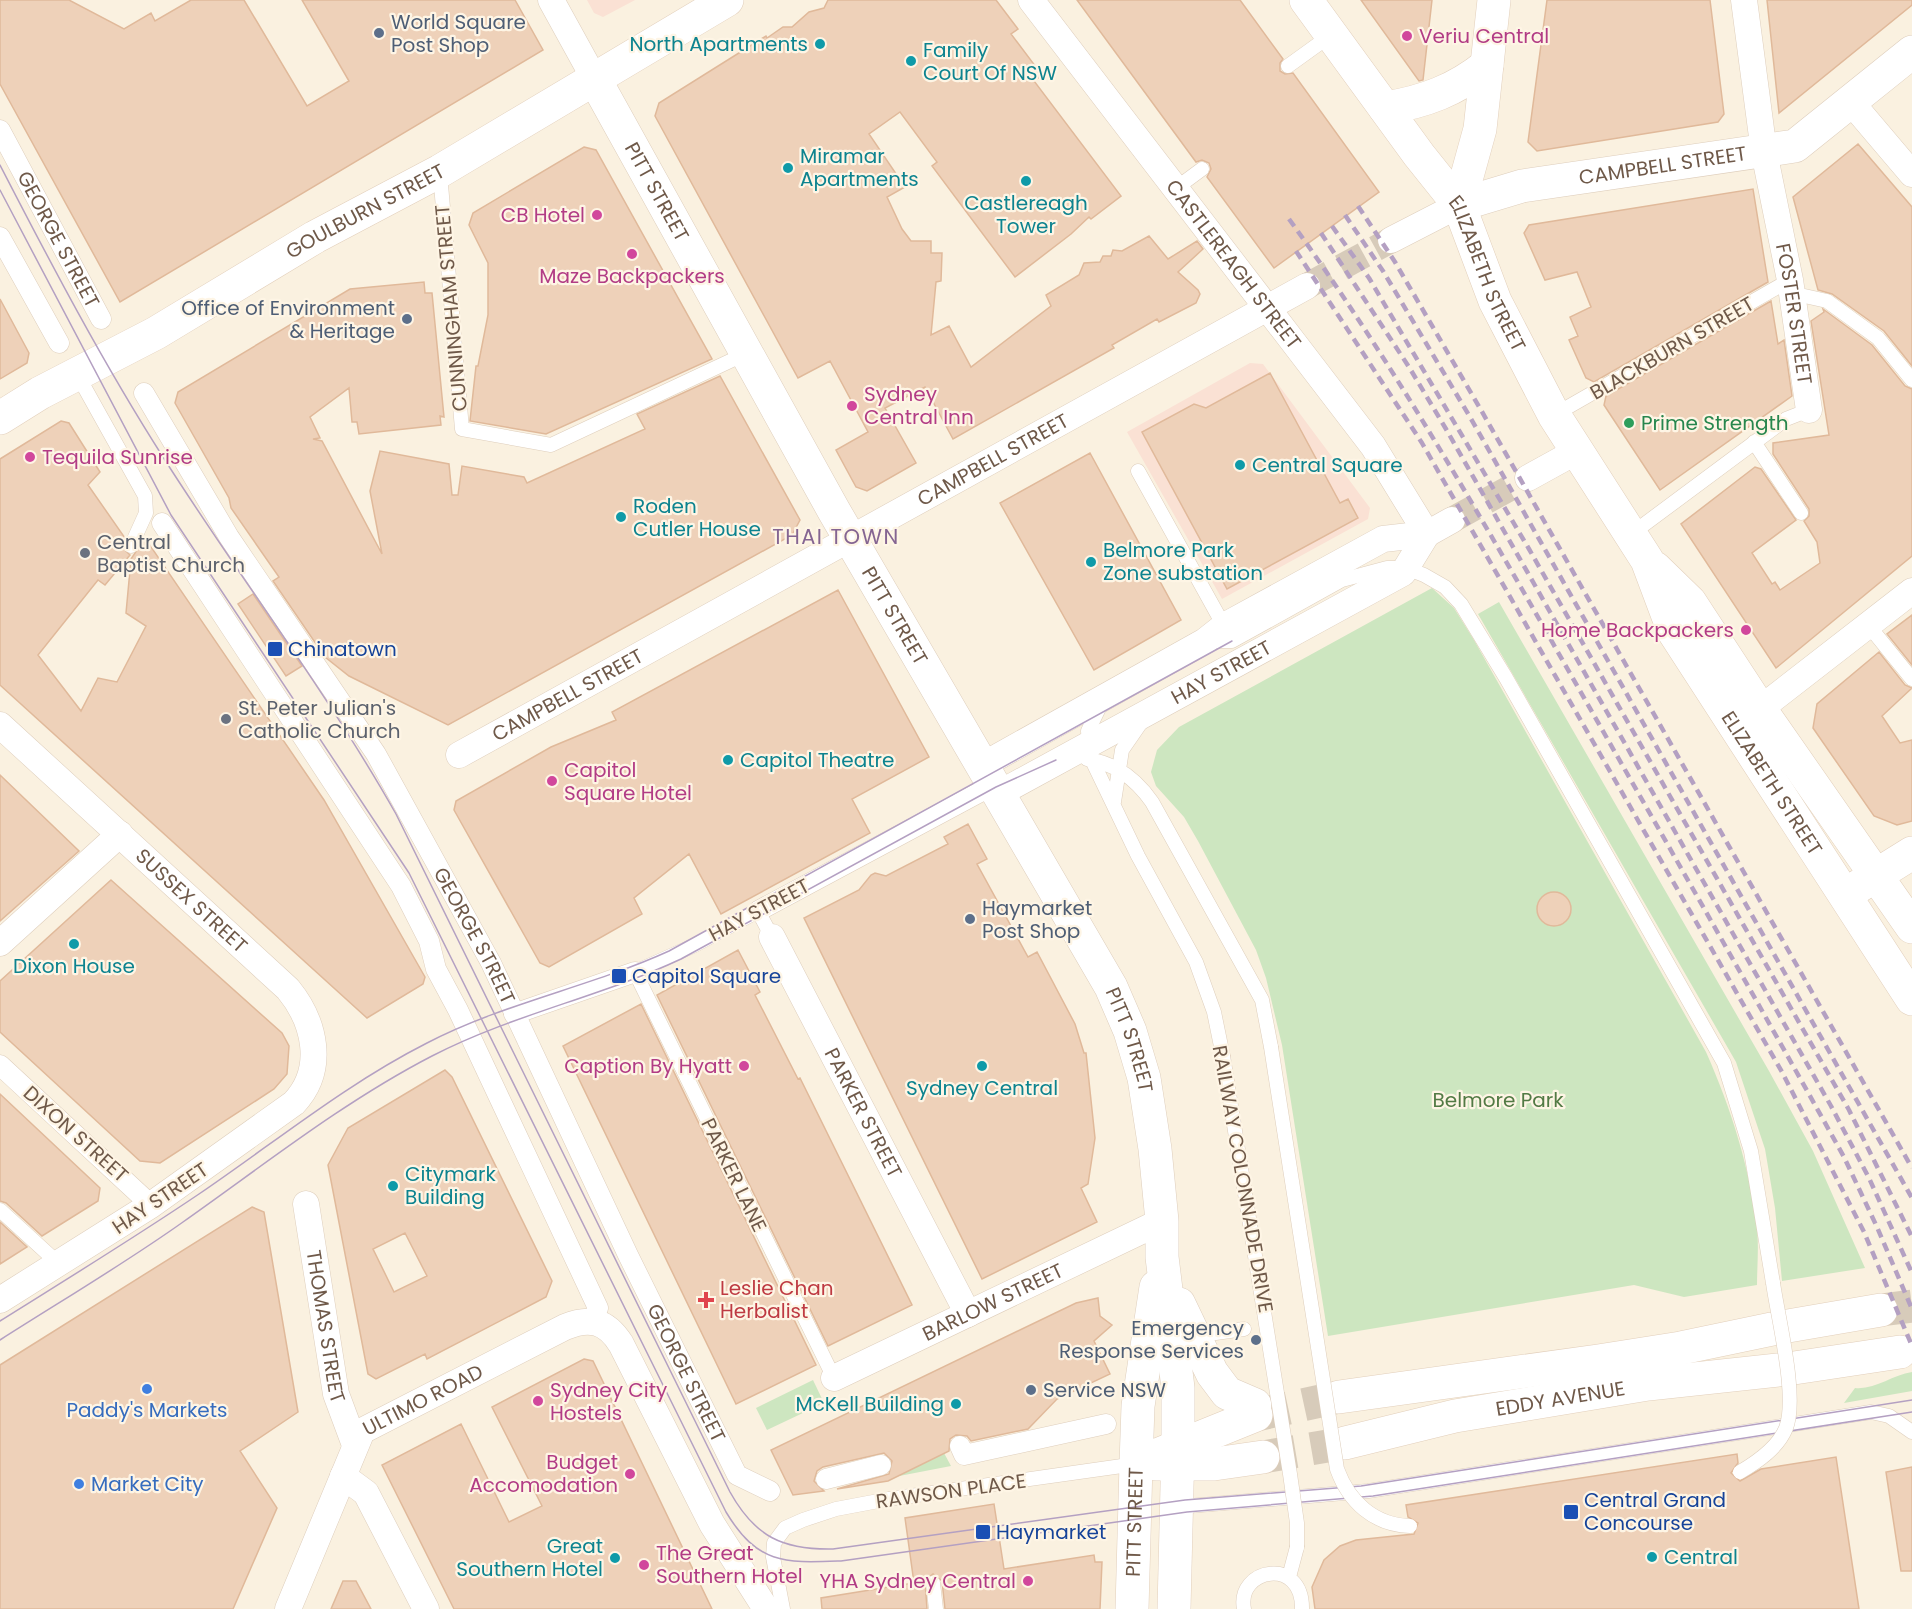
<svg xmlns="http://www.w3.org/2000/svg" width="1912" height="1609" font-family="Poppins,sans-serif">
<rect width="100%" height="100%" fill="#faf1e0"/>
<!-- commercial -->
<path fill="#fae1d4" d="M587,0H635L603,17L594,13Z
M1250,363L1263,364L1370,508L1368,519L1222,599L1127,432Z"/>
<!-- green -->
<path fill="#cde6c0" d="M1432,588L1454,608L1474,640L1706,1052C1731,1108 1750,1168 1757,1229C1759,1247 1757,1267 1757,1285L1684,1297L1634,1285L1328,1336L1282,1045L1266,978L1256,950L1198,841L1184,817L1156,786L1151,772L1157,750L1179,727Z
M1499,602L1769,1071L1813,1151L1865,1268L1782,1281L1775,1208L1765,1149L1736,1062L1478,614Z
M1912,1372V1391L1844,1403L1855,1388C1875,1390 1892,1375 1912,1372Z
M813,1380L824,1403L767,1430L756,1408Z
M944,1453L951,1466L894,1477Z"/>
<!-- building -->
<path fill="#eed1b9" stroke="#e0b99a" stroke-width="1.5" fill-rule="evenodd" d="M0,0H69L124,29L151,13L155,21L191,0H244L307,106L349,81L302,0H515L543,50L120,302L0,84Z
M828,0H996L1018,29L1011,34L1042,75L1034,81L1121,196L1091,219L1089,217L1071,234L1015,277L932,166L937,162L900,112L869,134L905,187L887,197L902,229L911,241H931V253H942L941,281L936,282L931,335L949,326L971,367L1051,306L1046,295L1079,275L1084,263L1100,262L1103,256H1111L1113,250L1122,251L1149,236L1168,259L1197,241L1203,249L1178,272L1198,290L1200,294L1196,303L1159,322L1157,319L1112,345L1114,348L953,439L925,387L885,408L916,463L867,491L856,487L836,450L868,432L830,361L798,378L655,116L659,103L766,36L767,38L783,27H792L809,12L824,8Z
M1077,0H1240L1283,59L1280,63V71L1285,74L1293,73L1379,192L1274,268L1207,177L1211,169L1209,163L1202,160L1196,162Z
M1361,0H1432L1423,80L1419,81Z
M1547,0H1710L1724,114L1718,122L1537,151L1528,142Z
M1767,0H1912V5L1779,113Z
M1858,144L1912,207V366L1884,331L1832,294L1818,290L1793,197Z
M584,147L596,150L712,359L546,434L470,421L476,366H478L488,315V263L469,225L473,213Z
M1753,189L1768,282L1594,382L1586,378L1569,340L1578,336L1570,317L1591,307L1577,272L1545,280L1524,233L1529,225Z
M424,282L425,293H432L444,417L440,416L441,425L359,434L357,422H352L349,388L310,417L320,438L313,439L322,441L382,554L370,491L380,451L449,464L452,495H458L462,466L524,477L527,483L645,429L637,414L720,376L800,520L792,535L448,725L349,676L325,657L273,581L279,577L231,508L229,498L175,403L178,392L350,289Z
M0,299L29,353L27,363L0,379Z
M1771,301L1778,344L1784,340L1792,396L1660,490L1604,405L1606,396Z
M1823,309L1872,345L1905,386L1912,389V556L1776,668L1681,524L1755,467L1761,469L1796,520L1752,553L1772,584L1775,582L1780,590L1820,563L1817,542L1804,521L1809,516V509L1773,454V443L1829,435L1811,321L1824,312Z
M1270,373L1340,503L1348,499L1358,518L1227,589L1142,432L1194,404L1206,408Z
M61,421L69,423L100,472L88,485L125,538L122,547L130,555L105,585L98,580L38,655L81,711L98,678L117,682L146,626L126,613L131,559L145,538L324,800L425,977L423,984L367,1018L0,685V459Z
M1090,453L1181,620L1094,670L1000,503Z
M838,590L929,757L852,799L870,833L721,914L689,854L634,898L642,914L549,967L540,963L454,810L456,801L551,747L616,720L612,712Z
M253,594L302,666L286,676L238,604Z
M1912,615V665L1887,634Z
M1879,652L1905,685L1912,688L1882,716L1900,743L1912,740V821L1897,825L1874,816L1813,728L1817,704Z
M0,775L79,851L0,921Z
M968,824L987,859L977,864L1028,957L1037,952L1075,1024L1084,1053H1086L1095,1138L1088,1184L1081,1188L1097,1222L982,1279L804,918L859,890L871,875L875,873L886,876L948,844L944,837Z
M111,880L282,1033L289,1046L287,1074L274,1089L160,1163L140,1161L0,1032V981Z
M1537 909a17 17 0 1 1 34 0a17 17 0 1 1-34 0Z
M738,950L760,992L755,995L798,1079L800,1078L912,1305L828,1346L657,995Z
M641,1004L816,1365L736,1404L563,1046Z
M445,1070L452,1077L552,1281L546,1297L427,1359L425,1354L376,1379L368,1374L328,1165L348,1128ZM405,1233L427,1276L394,1292L373,1249Z
M0,1094L100,1188L98,1201L42,1236L6,1203L0,1201Z
M252,1207L264,1212L298,1412L240,1451L277,1508L233,1609H0V1365Z
M0,1222L27,1247L0,1264Z
M1098,1298L1100,1316L1112,1325L1094,1341L1110,1374L1057,1399L1028,1429L971,1441L967,1436L956,1435L950,1439L949,1451L888,1481L837,1489L889,1474L892,1461L884,1453L823,1467L817,1471L814,1481L824,1491L793,1495L771,1450L1076,1303Z
M584,1359L593,1361L712,1609H454L382,1465L461,1424L509,1522L542,1506L492,1407Z
M1737,1454L1738,1463L1731,1473L1740,1481L1761,1469L1836,1457L1859,1609H1315L1312,1587L1324,1560L1340,1546L1356,1540L1414,1534L1418,1523L1408,1517L1406,1505Z
M1912,1467V1571H1901L1886,1472Z
M994,1504L1004,1569L1094,1555L1095,1562H1102L1100,1609H945L942,1581L933,1574L925,1580L927,1609H822L821,1598L914,1583L905,1518Z
M343,1581H356L371,1609H331Z"/>
<g fill="none" stroke-linecap="round" stroke-linejoin="round">
<!-- minor-tunnel -->
<path stroke="#d7cbba" stroke-width="26" stroke-dasharray="26 13" stroke-linecap="butt" d="M1307,286L1391,240
M1452,520L1528,478"/>
<!-- secondary-tunnel -->
<path stroke="#d7cbba" stroke-width="33" stroke-dasharray="33 16" stroke-linecap="butt" d="M1881,1310L1912,1306
M1256,1415L1339,1397
M1263,1457L1345,1443"/>
<defs>
<path id="service" d="M1288,66L1331,35
M440,173L462,429L551,445L745,354
M1175,189L1202,169
M1791,293L1827,301L1878,338L1912,380
M77,374L145,496L146,513L131,546
M1554,415L1790,280
M1754,442L1801,513
M1138,471L1224,626
M1630,535L1786,419L1809,410
M1869,626L1912,679
M1209,641H1232L1342,580L1387,568H1406L1424,575L1445,587L1461,604L1506,678L1724,1063L1751,1151L1773,1283
M1101,704L1088,731L1090,756L1138,856L1196,962L1214,1012L1223,1056
M1087,759C1115,763 1136,779 1152,802L1262,1000L1271,1047
M1114,802L1122,750L1140,724
M772,937L758,911L695,945L635,972L834,1378
M0,1210L58,1263
M1194,1336L1244,1329
M1177,1507L1368,1491L1871,1412L1889,1416L1912,1432
M1289,1577L1297,1547
M933,1583L936,1609
M783,1609L773,1557L774,1543L785,1528L803,1520L836,1509L889,1499L1136,1464
M1244,1609C1236,1568 1303,1556 1302,1609"/>
<g id="pedestrian">
<path id="s1" d="M0,130L101,319"/>
<path d="M0,237L59,343"/>
<path id="s2" d="M144,393L229,537L376,754L491,963L628,1255L737,1475L770,1491"/>
<path d="M162,523L401,886L429,941L436,969L458,1010L598,1308L592,1321"/>
<path d="M758,911L995,784"/>
<path d="M514,1014L635,972"/>
<path d="M0,1065L151,1205"/>
<path d="M960,1446L964,1455L1106,1424"/>
<path d="M826,1479L881,1465"/>
</g>
<g id="minor">
<path d="M551,0L594,78"/>
<path id="s3" d="M1031,0L1373,446L1427,534"/>
<path id="s4" d="M1744,0L1764,152L1790,280L1809,410"/>
<path d="M1850,101L1912,174"/>
<path d="M1391,240L1459,205"/>
<path d="M1528,478L1577,451"/>
<path d="M1760,709L1912,591"/>
<path id="s5" d="M0,725L288,989C315,1022 326,1069 294,1103L151,1205L0,1300"/>
<path id="s6" d="M459,755L1307,286"/>
<path d="M983,765L1205,641L1224,626L1383,539L1427,534L1452,520"/>
<path id="s7" d="M1000,793L1403,573L1427,534"/>
<path id="s8" d="M772,937L968,1314"/>
<path d="M0,943L120,834"/>
<path id="s9" d="M306,1204L336,1394L355,1445"/>
<path id="s10" d="M834,1378L1162,1221"/>
<path d="M343,1476L366,1493L426,1609"/>
<path id="s11" d="M288,1609L362,1431L565,1327C589,1317 606,1320 621,1344L712,1524L766,1609"/>
</g>
<g id="tertiary">
<path id="s12" d="M594,78L834,511L1111,987L1130,1031L1144,1078L1155,1149L1162,1221V1257L1178,1388V1446"/>
<path id="s13" d="M1459,205L1522,186L1795,146L1912,52"/>
<path d="M1179,1304L1212,1373L1227,1393L1255,1405"/>
<path d="M1136,1464L1138,1406L1156,1287"/>
</g>
<g id="secondary">
<path id="s14" d="M1306,0L1419,155L1459,205L1495,301L1554,415L1647,560L1674,632L1912,999"/>
<path d="M1385,108C1424,102 1456,90 1487,65"/>
<path d="M1459,205L1480,129L1494,0"/>
<path id="s15" d="M0,418L40,393L156,333L315,237L440,171L727,0"/>
<path d="M1655,568L1690,602L1760,709L1912,927"/>
<path d="M1859,886L1912,853"/>
<path d="M1788,1326L1881,1310"/>
<path d="M1794,1368L1900,1352"/>
<path d="M1339,1397L1598,1361L1681,1348L1772,1329"/>
<path id="s16" d="M1345,1443L1455,1416L1648,1384L1778,1370"/>
<path d="M1157,1455L1256,1415"/>
<path d="M1156,1464H1214L1263,1457"/>
<path id="s17" d="M1132,1609L1136,1464"/>
<path d="M1174,1609L1178,1446"/>
</g>
</defs>
<!-- service casing -->
<use href="#service" stroke="#decebc" stroke-width="15"/>
<!-- pedestrian casing -->
<use href="#pedestrian" stroke="#decebc" stroke-width="21"/>
<!-- minor casing -->
<use href="#minor" stroke="#decebc" stroke-width="27"/>
<!-- tertiary casing -->
<use href="#tertiary" stroke="#decebc" stroke-width="34"/>
<!-- secondary casing -->
<use href="#secondary" stroke="#e2cfbb" stroke-width="34"/>
<!-- service -->
<use href="#service" stroke="#fff" stroke-width="14"/>
<!-- pedestrian -->
<use href="#pedestrian" stroke="#fff" stroke-width="20"/>
<!-- minor -->
<use href="#minor" stroke="#fff" stroke-width="26"/>
<!-- tertiary -->
<use href="#tertiary" stroke="#fff" stroke-width="33"/>
<!-- secondary -->
<use href="#secondary" stroke="#fff" stroke-width="33"/>
<!-- tram -->
<path stroke="#b4a0c2" stroke-width="1.5" d="M0,165C51,264 103,363 163,457C239,577 326,690 396,814L730,1492C755,1537 783,1550 833,1549L1185,1500L1361,1486L1912,1400
M0,190L171,515L409,873L726,1512C758,1565 785,1563 841,1561L1187,1512L1373,1496L1912,1412
M0,1321C67,1279 134,1238 199,1194C274,1143 346,1084 427,1043C504,1003 590,987 669,951L1232,641
M0,1340C61,1301 124,1264 183,1222C264,1165 343,1102 432,1056C511,1015 600,997 681,959L996,787L1056,760"/>
<!-- rail -->
<path stroke="#b4a0c2" stroke-width="4.5" stroke-dasharray="9 6" stroke-linecap="butt" d="M1358,206L1395,262L1481,410L1912,1168
M1345,215L1383,271L1470,417L1912,1198
M1289,219C1394,364 1482,519 1571,675C1662,835 1754,995 1844,1157L1877,1227L1912,1309
M1332,226L1369,278L1529,549L1849,1110L1912,1237
M1321,233L1409,367L1446,429L1831,1106L1869,1178L1912,1273
M1296,251L1422,443L1782,1072L1864,1232L1912,1346"/>
<defs>
<path id="service-bridge" d="M1271,1047L1337,1469C1349,1502 1374,1525 1410,1526
M1223,1056L1290,1474L1297,1523V1547
M1740,1472C1757,1462 1778,1448 1786,1428C1798,1397 1778,1318 1773,1283"/>
</defs>
<!-- service-bridge casing -->
<use href="#service-bridge" stroke="#decebc" stroke-width="15" stroke-linecap="butt"/>
<!-- service-bridge -->
<use href="#service-bridge" stroke="#fff" stroke-width="14"/>
</g>
<!-- markers -->
<g fill="#5c6f8a" stroke="#fef5e5" stroke-width="2">
<circle cx="379" cy="33" r="6"/>
<circle cx="407" cy="319" r="6"/>
<circle cx="970" cy="919" r="6"/>
<circle cx="1256" cy="1340" r="6"/>
<circle cx="1031" cy="1390" r="6"/>
</g>
<g fill="#d1479c" stroke="#fef5e5" stroke-width="2">
<circle cx="1407" cy="36" r="6"/>
<circle cx="597" cy="215" r="6"/>
<circle cx="632" cy="254" r="6"/>
<circle cx="852" cy="406" r="6"/>
<circle cx="30" cy="457" r="6"/>
<circle cx="1746" cy="630" r="6"/>
<circle cx="552" cy="781" r="6"/>
<circle cx="744" cy="1066" r="6"/>
<circle cx="538" cy="1401" r="6"/>
<circle cx="630" cy="1474" r="6"/>
<circle cx="644" cy="1565" r="6"/>
<circle cx="1028" cy="1581" r="6"/>
</g>
<g fill="#0f9aa8" stroke="#fef5e5" stroke-width="2">
<circle cx="820" cy="44" r="6"/>
<circle cx="911" cy="61" r="6"/>
<circle cx="788" cy="168" r="6"/>
<circle cx="1026" cy="181" r="6"/>
<circle cx="1240" cy="465" r="6"/>
<circle cx="621" cy="517" r="6"/>
<circle cx="1091" cy="562" r="6"/>
<circle cx="728" cy="760" r="6"/>
<circle cx="74" cy="944" r="6"/>
<circle cx="982" cy="1066" r="6"/>
<circle cx="393" cy="1186" r="6"/>
<circle cx="956" cy="1404" r="6"/>
<circle cx="1652" cy="1557" r="6"/>
<circle cx="615" cy="1558" r="6"/>
</g>
<circle fill="#2e9e5b" stroke="#fef5e5" stroke-width="2" cx="1629" cy="423" r="6"/>
<g fill="#6b7280" stroke="#fef5e5" stroke-width="2">
<circle cx="85" cy="553" r="6"/>
<circle cx="226" cy="719" r="6"/>
</g>
<g fill="#1a4fb4" stroke="#fef5e5" stroke-width="2">
<rect x="267" y="641" width="16" height="16" rx="3"/>
<rect x="611" y="968" width="16" height="16" rx="3"/>
<rect x="1563" y="1504" width="16" height="16" rx="3"/>
<rect x="975" y="1524" width="16" height="16" rx="3"/>
</g>
<path fill="#e0444e" stroke="#fef5e5" stroke-width="2" d="M703 1291h6v6h6v6h-6v6h-6v-6h-6v-6h6z"/>
<g fill="#3f7fe0" stroke="#fef5e5" stroke-width="2">
<circle cx="147" cy="1389" r="6"/>
<circle cx="79" cy="1484" r="6"/>
</g>
<g text-anchor="middle" dominant-baseline="central" stroke-width="4.5" stroke-linejoin="round" paint-order="stroke">
<!-- service labels -->
<g font-size="20" fill="#4e5e75" stroke="#fef5e5" text-anchor="start">
<text x="391" y="22">World Square<tspan x="391" dy="23">Post Shop</tspan></text>
<text x="395" y="308" text-anchor="end">Office of Environment<tspan x="395" dy="23">&amp; Heritage</tspan></text>
<text x="982" y="908">Haymarket<tspan x="982" dy="23">Post Shop</tspan></text>
<text x="1244" y="1328" text-anchor="end">Emergency<tspan x="1244" dy="23">Response Services</tspan></text>
<text x="1043" y="1390">Service NSW</text>
</g>
<!-- hotel labels -->
<g font-size="20" fill="#b23c85" stroke="#fef5e5" text-anchor="start">
<text x="1419" y="36">Veriu Central</text>
<text x="585" y="215" text-anchor="end">CB Hotel</text>
<text x="632" y="276" text-anchor="middle">Maze Backpackers</text>
<text x="864" y="394">Sydney<tspan x="864" dy="23">Central Inn</tspan></text>
<text x="42" y="457">Tequila Sunrise</text>
<text x="1734" y="630" text-anchor="end">Home Backpackers</text>
<text x="564" y="770">Capitol<tspan x="564" dy="23">Square Hotel</tspan></text>
<text x="732" y="1066" text-anchor="end">Caption By Hyatt</text>
<text x="550" y="1390">Sydney City<tspan x="550" dy="23">Hostels</tspan></text>
<text x="618" y="1462" text-anchor="end">Budget<tspan x="618" dy="23">Accomodation</tspan></text>
<text x="656" y="1553">The Great<tspan x="656" dy="23">Southern Hotel</tspan></text>
<text x="1016" y="1581" text-anchor="end">YHA Sydney Central</text>
</g>
<!-- culture labels -->
<g font-size="20" fill="#0d838f" stroke="#fef5e5" text-anchor="start">
<text x="808" y="44" text-anchor="end">North Apartments</text>
<text x="923" y="50">Family<tspan x="923" dy="23">Court Of NSW</tspan></text>
<text x="800" y="156">Miramar<tspan x="800" dy="23">Apartments</tspan></text>
<text x="1026" y="203" text-anchor="middle">Castlereagh<tspan x="1026" dy="23">Tower</tspan></text>
<text x="1252" y="465">Central Square</text>
<text x="633" y="506">Roden<tspan x="633" dy="23">Cutler House</tspan></text>
<text x="1103" y="550">Belmore Park<tspan x="1103" dy="23">Zone substation</tspan></text>
<text x="740" y="760">Capitol Theatre</text>
<text x="74" y="966" text-anchor="middle">Dixon House</text>
<text x="982" y="1088" text-anchor="middle">Sydney Central</text>
<text x="405" y="1174">Citymark<tspan x="405" dy="23">Building</tspan></text>
<text x="944" y="1404" text-anchor="end">McKell Building</text>
<text x="603" y="1546" text-anchor="end">Great<tspan x="603" dy="23">Southern Hotel</tspan></text>
<text x="1664" y="1557">Central</text>
</g>
<!-- street labels -->
<g font-size="20" fill="#6f5949" stroke="#fef5e5">
<text stroke="none"><textPath href="#s13" startOffset="208">CAMPBELL STREET</textPath></text>
<text stroke="none"><textPath href="#s12" startOffset="130">PITT STREET</textPath></text>
<text stroke="none"><textPath href="#s15" startOffset="420">GOULBURN STREET</textPath></text>
<text stroke="none"><textPath href="#s1" startOffset="124">GEORGE STREET</textPath></text>
<text stroke="none"><textPath href="#s3" startOffset="333">CASTLEREAGH STREET</textPath></text>
<text stroke="none"><textPath href="#s14" startOffset="330">ELIZABETH STREET</textPath></text>
<text transform="translate(451 308) rotate(-95)">CUNNINGHAM STREET</text>
<text stroke="none"><textPath href="#s4" startOffset="318">FOSTER STREET</textPath></text>
<text transform="translate(1672 348) rotate(-30)">BLACKBURN STREET</text>
<text stroke="none"><textPath href="#s6" startOffset="610">CAMPBELL STREET</textPath></text>
<text stroke="none"><textPath href="#s12" startOffset="616">PITT STREET</textPath></text>
<text stroke="none"><textPath href="#s7" startOffset="252">HAY STREET</textPath></text>
<text stroke="none"><textPath href="#s6" startOffset="124">CAMPBELL STREET</textPath></text>
<text stroke="none"><textPath href="#s14" startOffset="916">ELIZABETH STREET</textPath></text>
<text stroke="none"><textPath href="#s5" startOffset="260">SUSSEX STREET</textPath></text>
<text transform="translate(759 910) rotate(-28)">HAY STREET</text>
<text stroke="none"><textPath href="#s2" startOffset="636">GEORGE STREET</textPath></text>
<text stroke="none"><textPath href="#s12" startOffset="1102">PITT STREET</textPath></text>
<text stroke="none"><textPath href="#s8" startOffset="198">PARKER STREET</textPath></text>
<text transform="translate(76 1134) rotate(42)">DIXON STREET</text>
<text transform="translate(734 1175) rotate(64)">PARKER LANE</text>
<text transform="translate(1243 1179) rotate(80)">RAILWAY COLONNADE DRIVE</text>
<text transform="translate(160 1198) rotate(-34)">HAY STREET</text>
<text stroke="none"><textPath href="#s10" startOffset="176">BARLOW STREET</textPath></text>
<text stroke="none"><textPath href="#s9" startOffset="124">THOMAS STREET</textPath></text>
<text stroke="none"><textPath href="#s2" startOffset="1122">GEORGE STREET</textPath></text>
<text stroke="none"><textPath href="#s16" startOffset="220">EDDY AVENUE</textPath></text>
<text stroke="none"><textPath href="#s11" startOffset="261">ULTIMO ROAD</textPath></text>
<text transform="translate(951 1491) rotate(-8)">RAWSON PLACE</text>
<text stroke="none"><textPath href="#s17" startOffset="87">PITT STREET</textPath></text>
</g>
<!-- leisure labels -->
<g font-size="20" fill="#27864d" stroke="#fef5e5" text-anchor="start">
<text x="1641" y="423">Prime Strength</text>
</g>
<!-- worship labels -->
<g font-size="20" fill="#5b616d" stroke="#fef5e5" text-anchor="start">
<text x="97" y="542">Central<tspan x="97" dy="23">Baptist Church</tspan></text>
<text x="238" y="708">St. Peter Julian's<tspan x="238" dy="23">Catholic Church</tspan></text>
</g>
<!-- transit labels -->
<g font-size="20" fill="#164399" stroke="#fef5e5" text-anchor="start">
<text x="288" y="649">Chinatown</text>
<text x="632" y="976">Capitol Square</text>
<text x="1584" y="1500">Central Grand<tspan x="1584" dy="23">Concourse</tspan></text>
<text x="996" y="1532">Haymarket</text>
</g>
<!-- park labels -->
<g font-size="20" fill="#527a44" stroke="#fef5e5">
<text x="1498" y="1100">Belmore Park</text>
</g>
<!-- health labels -->
<g font-size="20" fill="#be3a42" stroke="#fef5e5" text-anchor="start">
<text x="720" y="1288">Leslie Chan<tspan x="720" dy="23">Herbalist</tspan></text>
</g>
<!-- shop labels -->
<g font-size="20" fill="#366cbe" stroke="#fef5e5">
<text x="147" y="1410">Paddy's Markets</text>
<text x="91" y="1484" text-anchor="start">Market City</text>
</g>
<!-- neighbourhood labels -->
<g font-size="21" letter-spacing="1.5" fill="#856592" stroke="#fef5e5">
<text x="836" y="536">THAI TOWN</text>
</g>
</g>
</svg>
